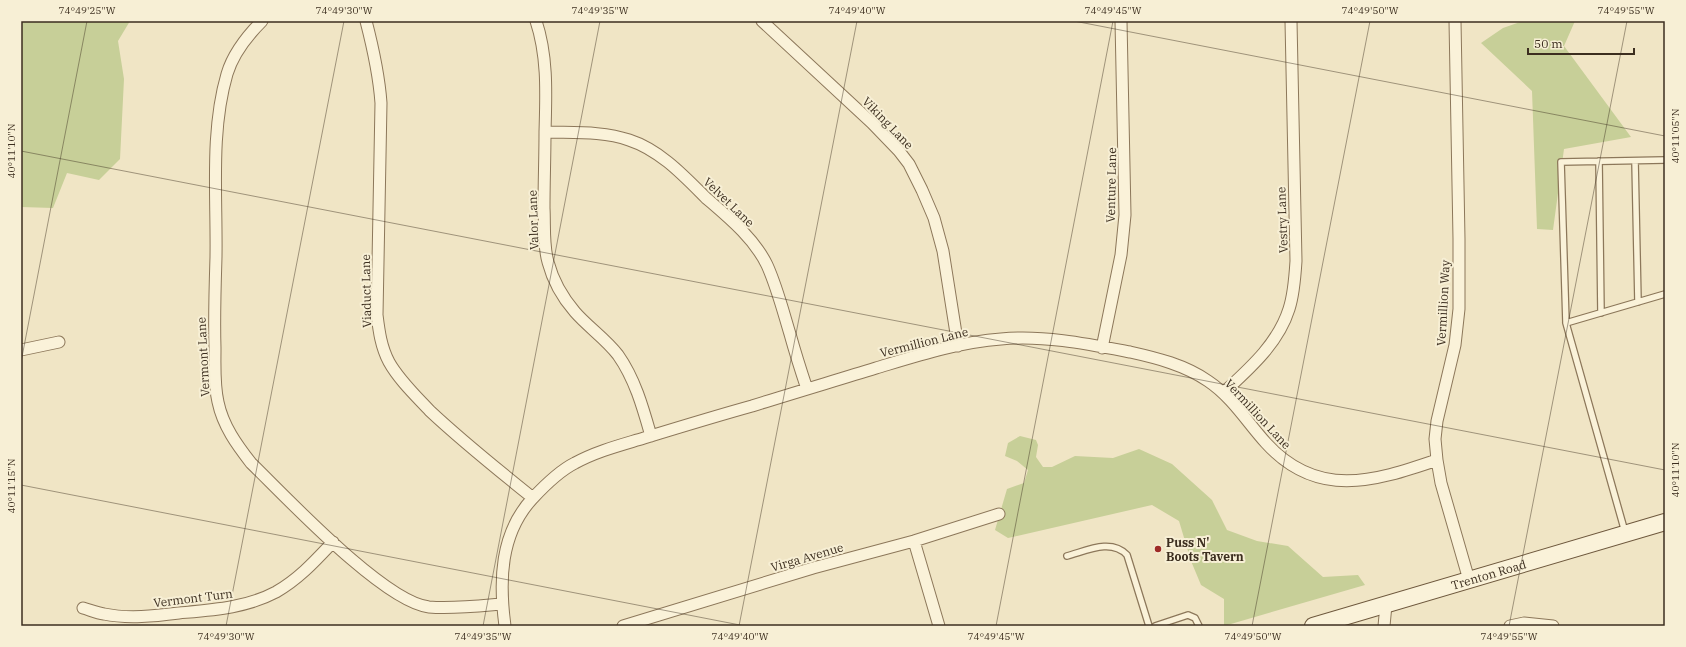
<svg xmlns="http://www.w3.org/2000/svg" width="1686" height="647" font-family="'IBM Plex Serif',serif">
<rect width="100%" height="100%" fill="#f0e5c5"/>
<!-- green -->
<path fill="#c7cf98" d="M21,21H130L118,41L124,79L120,159L99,180L67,173L53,208L21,207Z
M1523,21H1575L1564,46L1631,137L1564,149L1553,230L1537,229L1532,91L1481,43L1503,28Z
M1020,436L1036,440L1038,445L1036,457L1043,467H1052L1075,456L1113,458L1139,449L1172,464L1212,500L1227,530L1257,541L1288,546L1323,577L1358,575L1365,585L1224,626V599L1201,585L1191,561L1179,521L1152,505L1008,538L995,530L1007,489L1024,483L1028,470L1017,461L1005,456L1008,443Z"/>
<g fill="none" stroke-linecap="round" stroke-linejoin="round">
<defs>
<path id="lane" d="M1599,161L1601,313
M1635,161L1638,302
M1566,323L1665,294
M1625,532L1566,323L1561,162L1665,160
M1067,556C1086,551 1111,538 1127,555L1149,626
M1155,626L1188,615L1195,618L1199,626"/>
<path id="street" d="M262,21C247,36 233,54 227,74C210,132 217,197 216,257C215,288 214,318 215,348C215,367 214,385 218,402C223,426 237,445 251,463C286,497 384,602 429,607C453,609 479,606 502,604
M366,21C373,48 379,75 381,103L377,315C379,331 381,347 389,362C399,380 416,396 430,411C463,442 498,470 533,498
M536,21C548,57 546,95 545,132C545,157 544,182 544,208C545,225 543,245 548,262C553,281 562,297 575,312C588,327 606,339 618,355C635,379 643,408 651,436
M762,21L872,123L899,151L909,164L922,190L934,218L943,251L958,346
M1455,21L1459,239V309L1455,345L1437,421L1435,439L1437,460L1441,483L1469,580
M545,132C573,133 603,131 629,140C660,150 684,176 706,198C728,217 754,238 767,265C777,287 783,311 790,334C795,352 801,371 807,389
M1102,348L1121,255L1125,215L1121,21
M21,350L59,342
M1223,393C1249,369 1278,344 1289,309C1294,294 1295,277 1296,261L1291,21
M914,541L939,626
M83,608C90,610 97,613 104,614C128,619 155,616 179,613C212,610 246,608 276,592C299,579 316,560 333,542
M505,626C499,581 500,534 532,499C545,485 559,471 575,463C597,451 621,445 644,438C680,427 716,416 752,406C793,393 834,381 876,368C916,356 959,342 1001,339C1044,335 1088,344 1130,352C1157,358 1185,365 1208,381C1232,397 1247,422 1266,443C1317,499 1373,482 1437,460
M623,626L813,568L914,541L999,514
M1384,626L1386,605
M1510,626L1524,623L1553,626"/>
<g id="secondary">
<path id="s1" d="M1313,626L1665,522"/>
</g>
</defs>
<!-- lane casing -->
<use href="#lane" stroke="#8c775a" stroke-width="8"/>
<!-- street casing -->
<use href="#street" stroke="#8c775a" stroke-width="13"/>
<!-- secondary casing -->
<use href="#secondary" stroke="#6e583d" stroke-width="18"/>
<!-- lane -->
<use href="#lane" stroke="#faf2d9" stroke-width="5.5"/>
<!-- street -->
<use href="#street" stroke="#faf2d9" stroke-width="11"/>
<!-- secondary -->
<use href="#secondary" stroke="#faf2d9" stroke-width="16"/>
</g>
<!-- ticks -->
<path fill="none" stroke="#3c2e1f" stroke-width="1" stroke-opacity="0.45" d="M1074,21L1665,136M21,151L1665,470M21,362L87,21M21,485L745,626M226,626L344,21M483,626L600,21M739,626L857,21M996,626L1113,21M1252,626L1370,21M1509,626L1627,21"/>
<!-- markers -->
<circle fill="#9e2b27" stroke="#f7efd5" stroke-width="1.5" cx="1158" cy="549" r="4"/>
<g text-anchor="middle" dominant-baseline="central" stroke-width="4" stroke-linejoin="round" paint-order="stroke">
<!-- street labels -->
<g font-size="12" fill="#3c2e1f" stroke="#f7efd5">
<text transform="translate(888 123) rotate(46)">Viking Lane</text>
<text transform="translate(1111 185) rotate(-89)">Venture Lane</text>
<text transform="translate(729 202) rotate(44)">Velvet Lane</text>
<text transform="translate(533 220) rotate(-92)">Valor Lane</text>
<text transform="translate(1282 220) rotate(-92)">Vestry Lane</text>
<text transform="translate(366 291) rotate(-91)">Viaduct Lane</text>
<text transform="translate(1443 303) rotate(-87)">Vermillion Way</text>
<text transform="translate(924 342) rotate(-14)">Vermillion Lane</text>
<text transform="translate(203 357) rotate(-93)">Vermont Lane</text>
<text transform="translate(1258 414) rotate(47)">Vermillion Lane</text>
<text transform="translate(807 557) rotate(-16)">Virga Avenue</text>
<text stroke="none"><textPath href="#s1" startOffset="183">Trenton Road</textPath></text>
<text transform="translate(193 598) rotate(-7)">Vermont Turn</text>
</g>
<!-- poi labels -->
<g font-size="12" font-weight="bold" fill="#3c2e1f" stroke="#f7efd5" text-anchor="start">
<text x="1166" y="542">Puss N'<tspan x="1166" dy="14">Boots Tavern</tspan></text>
</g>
</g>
<!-- border -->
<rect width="1686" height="647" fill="none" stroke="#f7efd5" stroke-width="44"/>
<!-- scale -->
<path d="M1528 48v6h106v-6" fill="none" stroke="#3c2e1f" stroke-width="2"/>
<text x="1534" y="48" font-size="12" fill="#3c2e1f" stroke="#f7efd5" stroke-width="3" paint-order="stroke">50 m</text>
<rect x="22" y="22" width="1642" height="603" fill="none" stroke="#3c2e1f" stroke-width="1.5"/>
<g font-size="10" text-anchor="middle" fill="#3c2e1f">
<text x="87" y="14">74°49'25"W</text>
<text x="344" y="14">74°49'30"W</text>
<text x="600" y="14">74°49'35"W</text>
<text x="857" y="14">74°49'40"W</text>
<text x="1113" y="14">74°49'45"W</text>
<text x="1370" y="14">74°49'50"W</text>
<text x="1626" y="14">74°49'55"W</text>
<text transform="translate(1675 136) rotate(-90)" y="4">40°11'05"N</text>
<text transform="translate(11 151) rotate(-90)" y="4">40°11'10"N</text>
<text transform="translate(1675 470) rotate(-90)" y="4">40°11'10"N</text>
<text transform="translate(11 486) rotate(-90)" y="4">40°11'15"N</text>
<text x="226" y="640">74°49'30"W</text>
<text x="483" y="640">74°49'35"W</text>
<text x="740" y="640">74°49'40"W</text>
<text x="996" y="640">74°49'45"W</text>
<text x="1253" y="640">74°49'50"W</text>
<text x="1509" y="640">74°49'55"W</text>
</g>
</svg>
